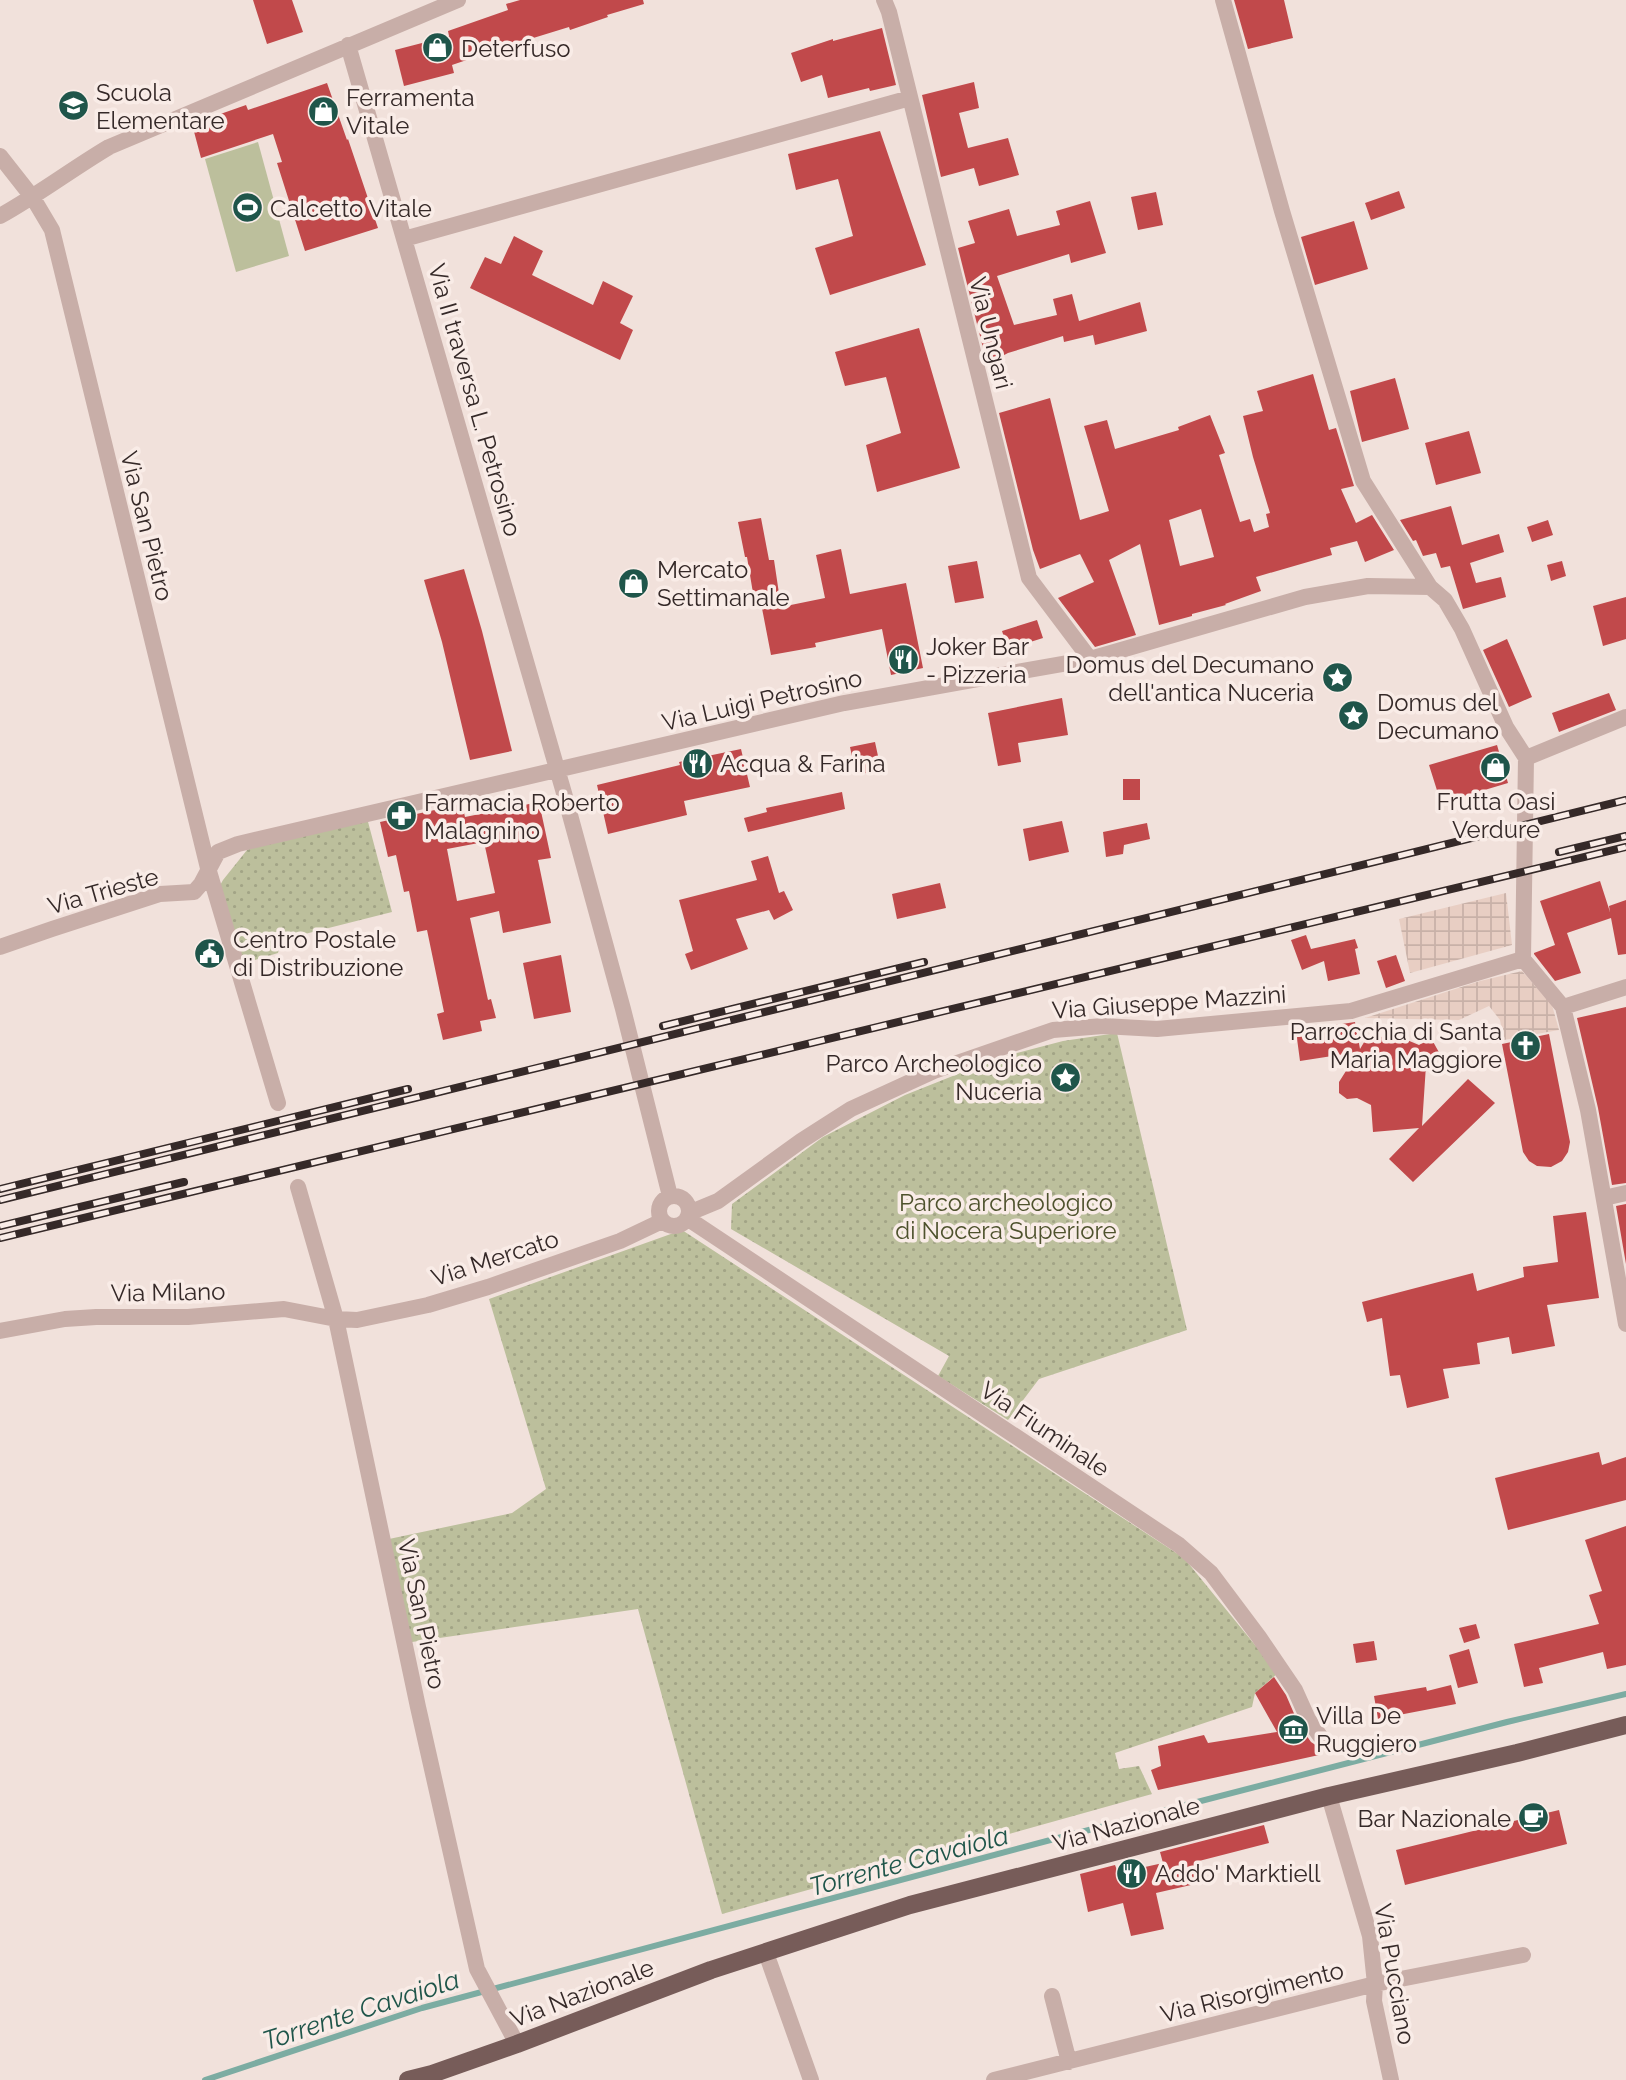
<svg xmlns="http://www.w3.org/2000/svg" width="1626" height="2080" font-family="Raleway,sans-serif">
<defs>
<pattern id="park-dots" width="8" height="8" patternUnits="userSpaceOnUse" patternTransform="scale(1.75)"><rect width="8" height="8" fill="#bcbf9c"/><path d="M2 2h.1M6 6h.1" fill="none" stroke="#a2a486" stroke-width="1.8" stroke-linecap="round"/></pattern>
<pattern id="plaza-grid" width="8" height="8" patternUnits="userSpaceOnUse" patternTransform="scale(1.75)"><rect width="8" height="8" fill="#e8cec3"/><path d="M0 4h8M4 0v8" fill="none" stroke="#c8b1a8"/></pattern>
</defs>
<rect width="100%" height="100%" fill="#f1e1db"/>
<!-- grass -->
<path fill="#bcbf9c" d="M258,142L289,256L236,272L205,159Z"/>
<!-- park -->
<path fill="url(#park-dots)" d="M367,818L392,912L281,940L278,953L245,963L238,957L218,889L223,880L247,850L264,842Z
M1117,1033L1187,1330L1039,1379L1008,1420L938,1376L949,1356L731,1229L732,1204L823,1137L905,1095L998,1058L1063,1041Z
M682,1230L1184,1558L1278,1673L1255,1693L1252,1707L1115,1753L1119,1769L1139,1766L1152,1794L722,1914L638,1609L405,1643L389,1539L512,1513L546,1489L489,1299Z"/>
<!-- plaza -->
<path fill="url(#plaza-grid)" d="M1506,893L1512,945L1410,973L1399,919Z
M1522,971L1552,1005L1559,1030L1504,1040L1500,1020L1489,1006L1459,1020L1365,1018L1480,981Z"/>
<g fill="none" stroke-linecap="round" stroke-linejoin="round">
<!-- stream -->
<path stroke="#7caca2" stroke-width="6" d="M205,2080L422,2008L1058,1838L1507,1722L1626,1694"/>
</g>
<!-- building -->
<path fill="#c1494b" fill-rule="evenodd" d="M253,0H292L303,32L267,44Z
M520,0H643L644,4L607,15L608,17L570,30L569,27L517,43L452,65L454,73L404,86L395,50L449,36L448,31L508,10L506,4Z
M1234,0H1284L1293,38L1248,49Z
M882,28L896,85L870,91L869,88L828,98L822,75L801,82L791,53L833,39V41Z
M974,82L979,108L959,113L968,148L1008,138L1019,175L979,186L974,168L941,177L922,95Z
M327,83L347,140L348,139L378,228L305,251L277,163L282,162L273,134L201,158L192,124L246,105L248,110Z
M880,131L926,265L830,295L815,248L853,236L838,179L796,190L788,154Z
M1399,191L1405,208L1371,220L1365,203Z
M1156,192L1163,225L1138,230L1131,197Z
M1090,201L1106,253L1071,263L1069,254L997,276L1014,325L1057,315L1053,299L1072,294L1079,321L1140,302L1147,331L1095,345L1093,335L1064,342L1063,336L1008,353L987,364L958,248L975,243L968,221L1009,209L1017,236L1060,225L1056,211Z
M1354,221L1368,269L1315,285L1301,237Z
M514,236L543,251L532,275L593,305L603,281L633,296L620,323L633,330L620,360L470,288L485,257L501,264Z
M919,328L960,468L877,492L866,445L901,433L886,377L845,386L835,352Z
M1313,374L1329,430L1336,428L1354,486L1341,489L1356,523L1372,515L1394,550L1365,562L1357,541L1330,548L1332,555L1256,577L1261,591L1225,604L1226,605L1192,614V616L1159,625L1140,544L1109,560L1136,635L1095,647L1058,598L1094,582L1080,554L1040,569L1033,550L999,413L1050,398L1080,520L1109,511L1084,426L1107,420L1115,449L1179,430L1178,427L1210,415L1225,453L1219,455L1240,522L1250,519L1254,532L1269,527L1266,514L1270,513L1253,457L1243,416L1263,411L1257,391ZM1201,509L1214,557L1180,566L1169,520Z
M1395,378L1409,429L1362,442L1350,391Z
M1469,431L1481,473L1436,485L1425,443Z
M1451,506L1462,545L1499,534L1504,552L1470,563L1476,583L1501,577L1506,597L1463,609L1450,566L1441,568L1436,553L1423,556L1416,540L1413,541L1400,520Z
M761,518L769,560H774L781,607L825,598L816,555L841,549L850,594L906,583L923,668L891,675L882,629L815,643L816,647L771,655L760,598L754,599L747,557H745L738,522Z
M1548,520L1553,535L1532,542L1527,527Z
M977,561L984,598L955,603L948,566Z
M1562,561L1566,576L1551,581L1547,565Z
M464,569L482,631L512,751L470,760L442,642L424,580Z
M1626,597V639L1603,646L1593,606Z
M1037,620L1043,638L1008,649L1002,631Z
M1507,639L1532,697L1509,707L1483,650Z
M1609,693L1616,710L1559,732L1552,713Z
M1062,698L1068,735L1018,743L1021,762L998,766L988,713Z
M875,742L881,770L856,775L850,747Z
M1497,745L1508,783L1441,803L1429,765Z
M741,749L750,787L684,801L687,815L608,834L597,785L680,765L679,762Z
M1123,779H1140V800H1123Z
M842,792L845,809L748,832L744,818L767,812L766,808Z
M539,802L551,858L538,860L551,923L503,933L499,911L470,918L488,1000L491,999L496,1018L480,1021L482,1031L443,1040L437,1014L444,1012L427,930L417,932L409,891L404,892L396,855L388,857L380,822L462,804L465,817ZM484,842L495,893L457,901L447,849Z
M1062,821L1069,852L1029,861L1023,829Z
M1147,823L1150,839L1124,845L1123,854L1106,857L1103,832Z
M768,856L779,893L784,891L793,910L774,920L769,910L736,919L748,949L691,970L685,954L693,951L679,900L757,880L751,861Z
M1600,881L1610,912L1609,906L1626,900V954L1618,955L1611,918L1567,933L1581,973L1555,981L1534,954V953L1555,945L1540,901Z
M940,883L946,908L897,919L892,894Z
M1306,935L1311,949L1355,939L1358,948L1355,949L1360,974L1328,981L1324,961L1302,970L1291,940Z
M561,955L571,1012L534,1019L523,963Z
M1396,955L1405,981L1386,988L1377,961Z
M1626,1007V1183L1612,1185L1598,1108L1577,1018Z
M1355,1022L1360,1049L1366,1039L1395,1035L1419,1045L1431,1038L1441,1056L1426,1065L1422,1126L1468,1079L1495,1103L1413,1182L1389,1159L1419,1128L1373,1132L1371,1105L1357,1098L1347,1099L1339,1093V1082L1358,1052L1300,1061L1296,1031Z
M1549,1034L1570,1142L1568,1152L1562,1161L1551,1167L1537,1166L1529,1161L1523,1152L1502,1044Z
M1626,1204V1264L1616,1206Z
M1586,1212L1599,1298L1547,1305L1555,1346L1512,1354L1509,1337L1477,1343L1480,1364L1443,1369L1449,1398L1407,1408L1400,1375L1390,1376L1382,1318L1367,1322L1362,1302L1473,1273L1477,1291L1524,1277L1523,1267L1558,1262L1553,1216Z
M1599,1452L1602,1465L1626,1457V1500L1508,1530L1495,1478Z
M1626,1526V1665L1607,1669L1603,1652L1539,1668L1543,1683L1524,1687L1514,1644L1599,1624L1589,1595L1602,1591L1585,1540Z
M1476,1624L1480,1638L1464,1643L1459,1628Z
M1374,1641L1377,1660L1356,1663L1353,1644Z
M1469,1649L1478,1683L1458,1688L1449,1655Z
M1274,1677L1286,1695L1299,1725L1311,1742L1317,1746L1319,1755L1158,1790L1151,1770L1161,1766L1158,1746L1204,1735L1208,1743L1277,1732L1255,1693Z
M1451,1685L1456,1704L1378,1719L1374,1696L1426,1687L1427,1691Z
M1559,1810L1567,1844L1405,1885L1396,1850Z
M1264,1825L1269,1843L1199,1861L1204,1882L1156,1893L1164,1929L1131,1936L1123,1903L1088,1912L1080,1874L1115,1865L1118,1873L1163,1863L1160,1852Z"/>
<g fill="none" stroke-linecap="round" stroke-linejoin="round">
<!-- street -->
<path stroke="#c8aea8" stroke-width="16" d="M884,0L889,12L1029,578L1090,659
M1223,0L1282,211L1363,481L1430,587
M348,45L564,793L623,1009L670,1196
M0,156L33,198L52,230L208,868L278,1103
M0,216C38,195 72,169 109,147L458,0
M404,239L910,98
M1526,758L1523,959L1563,1007L1588,1110L1626,1324
M1526,758L1626,717
M0,947L52,929L160,894L194,892L201,884L218,852L238,844L844,703L1090,659L1305,597L1368,586L1430,587L1445,600L1462,629L1506,727L1526,758
M1563,1007L1626,987
M298,1187L336,1319L418,1707L477,1969L517,2044
M659 1211a15 15 0 1 1 30 0a15 15 0 1 1-30 0Z
M1604,1198L1626,1193
M689,1213L718,1201L801,1141L851,1109L934,1071L1053,1030L1103,1026L1157,1029L1351,1011L1523,959
M687,1218L1179,1545L1211,1573L1259,1637L1295,1690L1308,1719L1320,1736
M0,1331L65,1319L96,1317H188L284,1309L336,1319L357,1320L428,1305L488,1287L620,1241L662,1221
M1329,1796L1370,1936L1375,1984L1374,2001L1391,2080
M766,1953L811,2080
M1052,1996L1069,2062
M994,2080L1375,1984L1523,1955"/>
<!-- primary -->
<path stroke="#775c59" stroke-width="18" d="M408,2080L432,2074L517,2044L711,1970L910,1905L1329,1796L1517,1753L1626,1725"/>
<defs>
<path id="rail" d="M1559,852L1626,836
M663,1026L924,962
M0,1189L408,1089
M0,1200L1626,800
M0,1226L184,1182
M0,1238L1626,847"/>
</defs>
<!-- rail casing -->
<use href="#rail" stroke="#352928" stroke-width="8"/>
<!-- rail -->
<use href="#rail" stroke="#f9ece7" stroke-width="5" stroke-dasharray="16" stroke-linecap="butt"/>
</g>
<!-- icons -->
<defs>
<symbol id="shop-disc" viewBox="-11 -11 22 22"><circle r="9.5" fill="#1f554a" stroke="#f9ece7"/><path d="M-5-2.5h2.3a2.7 3.5 0 0 1 5.4 0H5L5.5 6h-11ZM-1.5-2.5h3a1.5 2.3 0 0 0-3 0Z" fill="#fff"/></symbol>
<symbol id="school-disc" viewBox="-11 -11 22 22"><circle r="9.5" fill="#1f554a" stroke="#f9ece7"/><path d="M0-5L7-2L0 1L-7-2ZM-4 1L0 2.5L4 1V4Q0 6-4 4Z" fill="#fff"/></symbol>
<symbol id="stadium-disc" viewBox="-11 -11 22 22"><circle r="9.5" fill="#1f554a" stroke="#f9ece7"/><path d="M0-5a6.5 5 0 1 0 0 10a6.5 5 0 1 0 0-10ZM-3.5-1.8h7v3.6h-7Z" fill="#fff"/></symbol>
<symbol id="restaurant-disc" viewBox="-11 -11 22 22"><circle r="9.5" fill="#1f554a" stroke="#f9ece7"/><path d="M-5-6h1v4h1v-4h1v4h1v-4h1v5L-1.5 .5V6h-2V.5L-5-1ZM5-6V6H3V1.5H1.5Q1.5-4 5-6Z" fill="#fff"/></symbol>
<symbol id="sight-disc" viewBox="-11 -11 22 22"><circle r="9.5" fill="#1f554a" stroke="#f9ece7"/><path d="M0-6L1.8-2.2L6-1.7L2.9 1.2L3.7 5.4L0 3.3L-3.7 5.4L-2.9 1.2L-6-1.7L-1.8-2.2Z" fill="#fff"/></symbol>
<symbol id="pharmacy-disc" viewBox="-11 -11 22 22"><circle r="9.5" fill="#1f554a" stroke="#f9ece7"/><path d="M-2-6h4v4h4v4h-4v4h-4v-4h-4v-4h4Z" fill="#fff"/></symbol>
<symbol id="civic-disc" viewBox="-11 -11 22 22"><circle r="9.5" fill="#1f554a" stroke="#f9ece7"/><path d="M-.6-6.5H3V-4.5H.6V-3L4-1V1h2V6H-6V1h2V-1L-.6-3ZM-1.2 2.5V6h2.4V2.5Z" fill="#fff"/></symbol>
<symbol id="church-disc" viewBox="-11 -11 22 22"><circle r="9.5" fill="#1f554a" stroke="#f9ece7"/><path d="M-1.2-6h2.4v3.5h3.3v2.4h-3.3V6h-2.4V-.1h-3.3v-2.4h3.3Z" fill="#fff"/></symbol>
<symbol id="museum-disc" viewBox="-11 -11 22 22"><circle r="9.5" fill="#1f554a" stroke="#f9ece7"/><path d="M0-6L6-3V-2H-6V-3ZM-5-1h2V3h-2ZM-1-1h2V3h-2ZM3-1h2V3H3ZM-6 4H6V6H-6Z" fill="#fff"/></symbol>
<symbol id="cafe-disc" viewBox="-11 -11 22 22"><circle r="9.5" fill="#1f554a" stroke="#f9ece7"/><path d="M-5.5-4.5H6V0H3Q3 3.5 0 3.5H-2.5Q-5.5 3.5-5.5 0ZM3-3.2v2h1.7v-2ZM-6 4.5H4V6H-6Z" fill="#fff"/></symbol>
</defs>
<g fill-rule="evenodd">
<use href="#shop-disc" x="420" y="30" width="35" height="35"/>
<use href="#school-disc" x="56" y="88" width="35" height="35"/>
<use href="#shop-disc" x="306" y="94" width="35" height="35"/>
<use href="#stadium-disc" x="230" y="190" width="35" height="35"/>
<use href="#shop-disc" x="616" y="566" width="35" height="35"/>
<use href="#restaurant-disc" x="886" y="642" width="35" height="35"/>
<use href="#sight-disc" x="1320" y="660" width="35" height="35"/>
<use href="#sight-disc" x="1336" y="698" width="35" height="35"/>
<use href="#restaurant-disc" x="680" y="746" width="35" height="35"/>
<use href="#shop-disc" x="1478" y="750" width="35" height="35"/>
<use href="#pharmacy-disc" x="384" y="798" width="35" height="35"/>
<use href="#civic-disc" x="192" y="936" width="35" height="35"/>
<use href="#church-disc" x="1508" y="1028" width="35" height="35"/>
<use href="#sight-disc" x="1048" y="1060" width="35" height="35"/>
<use href="#museum-disc" x="1276" y="1712" width="35" height="35"/>
<use href="#cafe-disc" x="1516" y="1800" width="35" height="35"/>
<use href="#restaurant-disc" x="1114" y="1856" width="35" height="35"/>
</g>
<g text-anchor="middle" dominant-baseline="central" stroke-width="7" stroke-linejoin="round" paint-order="stroke">
<!-- poi labels -->
<g font-size="24" fill="#352928" stroke="#f9ece7" text-anchor="start">
<text x="461" y="48">Deterfuso</text>
<text x="96" y="92">Scuola<tspan x="96" dy="28">Elementare</tspan></text>
<text x="346" y="97">Ferramenta<tspan x="346" dy="28">Vitale</tspan></text>
<text x="270" y="208">Calcetto Vitale</text>
<text x="657" y="569">Mercato<tspan x="657" dy="28">Settimanale</tspan></text>
<text x="926" y="646">Joker Bar<tspan x="926" dy="28">- Pizzeria</tspan></text>
<text x="1314" y="664" text-anchor="end">Domus del Decumano<tspan x="1314" dy="28">dell'antica Nuceria</tspan></text>
<text x="1377" y="702">Domus del<tspan x="1377" dy="28">Decumano</tspan></text>
<text x="720" y="763">Acqua &amp; Farina</text>
<text x="1496" y="801" text-anchor="middle">Frutta Oasi<tspan x="1496" dy="28">Verdure</tspan></text>
<text x="424" y="802">Farmacia Roberto<tspan x="424" dy="28">Malagnino</tspan></text>
<text x="233" y="939">Centro Postale<tspan x="233" dy="28">di Distribuzione</tspan></text>
<text x="1502" y="1031" text-anchor="end">Parrocchia di Santa<tspan x="1502" dy="28">Maria Maggiore</tspan></text>
<text x="1042" y="1063" text-anchor="end">Parco Archeologico<tspan x="1042" dy="28">Nuceria</tspan></text>
<text x="1316" y="1715">Villa De<tspan x="1316" dy="28">Ruggiero</tspan></text>
<text x="1511" y="1818" text-anchor="end">Bar Nazionale</text>
<text x="1155" y="1873">Addo' Marktiell</text>
</g>
<!-- street labels -->
<g font-size="24" fill="#352928" stroke="#f9ece7">
<text transform="translate(991 333) rotate(76)">Via Ungari</text>
<text transform="translate(475 400) rotate(74)">Via II traversa L. Petrosino</text>
<text transform="translate(147 526) rotate(76)">Via San Pietro</text>
<text transform="translate(762 700) rotate(-13)">Via Luigi Petrosino</text>
<text transform="translate(103 891) rotate(-16)">Via Trieste</text>
<text transform="translate(1169 1002) rotate(-4)">Via Giuseppe Mazzini</text>
<text transform="translate(495 1258) rotate(-18)">Via Mercato</text>
<text transform="translate(168 1292) rotate(-1)">Via Milano</text>
<text transform="translate(1045 1429) rotate(34)">Via Fiuminale</text>
<text transform="translate(422 1614) rotate(78)">Via San Pietro</text>
<text transform="translate(1126 1824) rotate(-15)">Via Nazionale</text>
<text transform="translate(1395 1974) rotate(80)">Via Pucciano</text>
<text transform="translate(1252 1992) rotate(-14)">Via Risorgimento</text>
<text transform="translate(582 1993) rotate(-21)">Via Nazionale</text>
</g>
<!-- park labels -->
<g font-size="24" fill="#4e522d" stroke="#f9ece7">
<text x="1006" y="1202">Parco archeologico<tspan x="1006" dy="28">di Nocera Superiore</tspan></text>
</g>
<!-- water labels -->
<g font-size="26" font-style="italic" fill="#1f554a" stroke="#f9ece7">
<text transform="translate(909 1861) rotate(-15)">Torrente Cavaiola</text>
<text transform="translate(361 2010) rotate(-18)">Torrente Cavaiola</text>
</g>
</g>
</svg>
